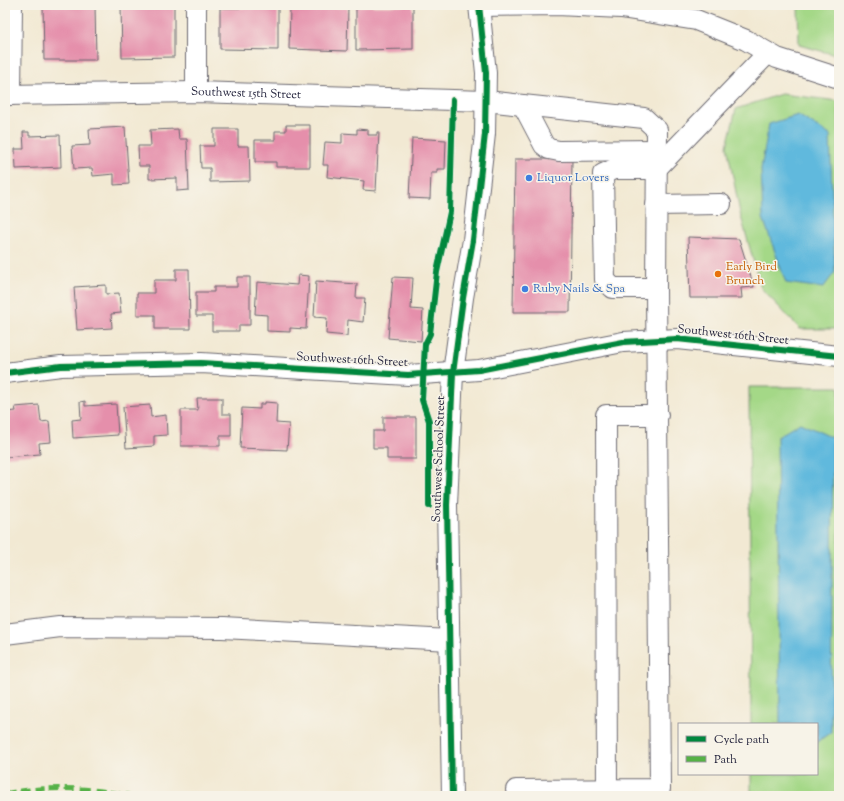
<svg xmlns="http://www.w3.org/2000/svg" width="844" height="801" font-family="'Sorts Mill Goudy',serif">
<rect width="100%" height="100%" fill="#f7f3e8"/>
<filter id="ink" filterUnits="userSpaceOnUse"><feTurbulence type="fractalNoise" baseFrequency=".025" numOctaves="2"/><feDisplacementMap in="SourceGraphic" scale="8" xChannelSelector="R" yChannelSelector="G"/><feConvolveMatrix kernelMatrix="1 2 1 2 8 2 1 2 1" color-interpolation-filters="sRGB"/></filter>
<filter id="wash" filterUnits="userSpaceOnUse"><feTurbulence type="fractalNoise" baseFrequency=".012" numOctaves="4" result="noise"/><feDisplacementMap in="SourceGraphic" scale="16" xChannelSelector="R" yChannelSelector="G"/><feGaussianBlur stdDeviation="0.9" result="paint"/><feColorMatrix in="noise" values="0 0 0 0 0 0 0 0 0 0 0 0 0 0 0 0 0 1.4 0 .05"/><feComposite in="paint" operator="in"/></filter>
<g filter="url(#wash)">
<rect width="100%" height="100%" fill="#f2e9d3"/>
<!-- green -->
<path fill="#a4d887" stroke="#637d61" d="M798,5H839V52L832,54L799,45Z
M781,94L839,101L838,329H800L761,288L740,213L727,146L736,109Z
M749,387H839V796H751V774H817V724H751Z"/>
<!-- water -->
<path fill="#60b9dd" stroke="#416e8c" d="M798,115L830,135L835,272L823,288L786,283L763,218L761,169L769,124Z
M800,423L833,438L831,732L817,742V724H780L777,437Z"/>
<g id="blocks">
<!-- building -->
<path fill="#e58fab" d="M43,5H95L96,60H44Z
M121,5H174V57L122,58Z
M356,6H413V49L356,50Z
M290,7L348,8L347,51L289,49Z
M220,8H278V50L220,49Z
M286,125H310V167H276V162H255V140H275V131H286Z
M125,127L129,184L114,185V174L93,176L92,168L74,169L72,146L90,145L89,129Z
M178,129L179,139H187L189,190L177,191V178L149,179V166H139L138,146H151L150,130Z
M214,129H238V146H249L250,181L210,182V168H201L200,146H214Z
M357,129L368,130V135H377V132H379L376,191L363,190L364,181L327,177L328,165H323L325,142L342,143V133L357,134Z
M23,132H29V136L60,135L61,167L16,169L15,149H24Z
M412,138L446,140L445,169H437V173H431L430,199L409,198Z
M515,159H572L570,312H513Z
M688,237L739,239L754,287L741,288L742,298H690Z
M176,269H189L190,329H155V315H137V293H154V280H176Z
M298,275L309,276L306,329L290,328V332L267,331V315L255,314L257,282L297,285Z
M237,277H250V325H239V331H212V316H196V292H214V287H237Z
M393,277L413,278L411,309L423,310L421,341L388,338Z
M316,281L357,284L356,298H365L363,322L348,320L347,336L326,334L327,318L314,317Z
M106,285V294L119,293L121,313L111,314L112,328L77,330L74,287Z
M197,398H222V414H231V436H220V446H181V410H198Z
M85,401V406L116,404L118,435L73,438L72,420L81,419L80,402Z
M265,402L277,403L276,423L289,424L287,450L240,448L242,408L260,409V404H265Z
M39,405L41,422L49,421L51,442L39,443L40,454L6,457L5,412L16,411L15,407Z
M150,405L151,417L166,415L167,435L154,436V446L126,448L123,407Z
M383,417H416V459H387V448H373V431H383Z"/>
</g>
</g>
<g filter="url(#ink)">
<use href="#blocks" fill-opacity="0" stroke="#6b6870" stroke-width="1"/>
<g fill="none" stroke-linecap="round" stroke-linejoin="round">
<defs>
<g id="minor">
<path d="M479,6L557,5L621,8L696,20L746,40L777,58L839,78"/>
<path d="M196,92V5"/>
<path id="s1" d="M5,95L196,92L486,101L644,118L657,130L656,288"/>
<path d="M11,95L12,5"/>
<path d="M523,105L544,145L549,149L559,151L656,150"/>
<path d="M656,205L721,204"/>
<path d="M5,373L61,366L201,363L408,375L479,370L623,342L677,339L839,356"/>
<path d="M5,634L60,627L222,628L450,640"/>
<path d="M516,790L660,789L656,288H613L605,280L603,174L614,169H656L768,53"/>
<path d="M452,796L447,505L453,373L463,298L473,240L485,134L486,73L479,5"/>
<path d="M607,796L606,415H658"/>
</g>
</defs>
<!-- minor casing -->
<use href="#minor" stroke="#6b6870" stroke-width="22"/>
<!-- minor -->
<use href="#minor" stroke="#fff" stroke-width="20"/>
<!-- quiet -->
<path stroke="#55b146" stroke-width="5" stroke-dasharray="10 5" stroke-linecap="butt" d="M5,794C45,785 93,788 132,796"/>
<defs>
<path id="cycleway" d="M5,373L61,366L201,363L408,375L479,370L623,342L677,339L839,356
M429,506V421L422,400L425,344L430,334L437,272L450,212L453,100
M452,796L447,505L453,373L463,298L473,240L485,134L486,73L479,5"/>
</defs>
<!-- cycleway casing -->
<use href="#cycleway" stroke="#f7f3e8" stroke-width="8"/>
<!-- cycleway -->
<use href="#cycleway" stroke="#00873e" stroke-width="6"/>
</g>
</g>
<!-- markers -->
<g fill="#3f7fe0" stroke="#f7f3e8" stroke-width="1.5">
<circle cx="529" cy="178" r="4"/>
<circle cx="525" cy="289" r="4"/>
</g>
<circle fill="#e8710a" stroke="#f7f3e8" stroke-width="1.5" cx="718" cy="274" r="4"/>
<g text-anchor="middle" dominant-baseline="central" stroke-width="3" stroke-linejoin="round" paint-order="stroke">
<!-- street labels -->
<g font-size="12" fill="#22223b" stroke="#f7f3e8">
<text stroke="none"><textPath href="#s1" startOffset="241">Southwest 15th Street</textPath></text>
<text transform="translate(733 335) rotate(6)">Southwest 16th Street</text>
<text transform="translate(352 360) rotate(3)">Southwest 16th Street</text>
<text transform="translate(439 459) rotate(-88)">Southwest School Street</text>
</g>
<!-- shop labels -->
<g font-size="12" fill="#366cbe" stroke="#f7f3e8" text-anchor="start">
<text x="537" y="178">Liquor Lovers</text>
<text x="533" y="289">Ruby Nails &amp; Spa</text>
</g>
<!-- food labels -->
<g font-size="12" fill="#c56008" stroke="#f7f3e8" text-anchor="start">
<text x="726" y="267">Early Bird<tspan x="726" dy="14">Brunch</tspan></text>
</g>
</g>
<!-- margin -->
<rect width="844" height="801" fill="none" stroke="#f7f3e8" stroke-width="20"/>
<!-- legend -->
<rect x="678" y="723" width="140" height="52" fill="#f7f3e8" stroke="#a29fa3"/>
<rect x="686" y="736" width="20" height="6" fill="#00873e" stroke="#a29fa3"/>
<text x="714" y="743" font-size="12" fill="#22223b">Cycle path</text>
<rect x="686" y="756" width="20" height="6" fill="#55b146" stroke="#a29fa3"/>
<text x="714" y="763" font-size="12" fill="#22223b">Path</text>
</svg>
